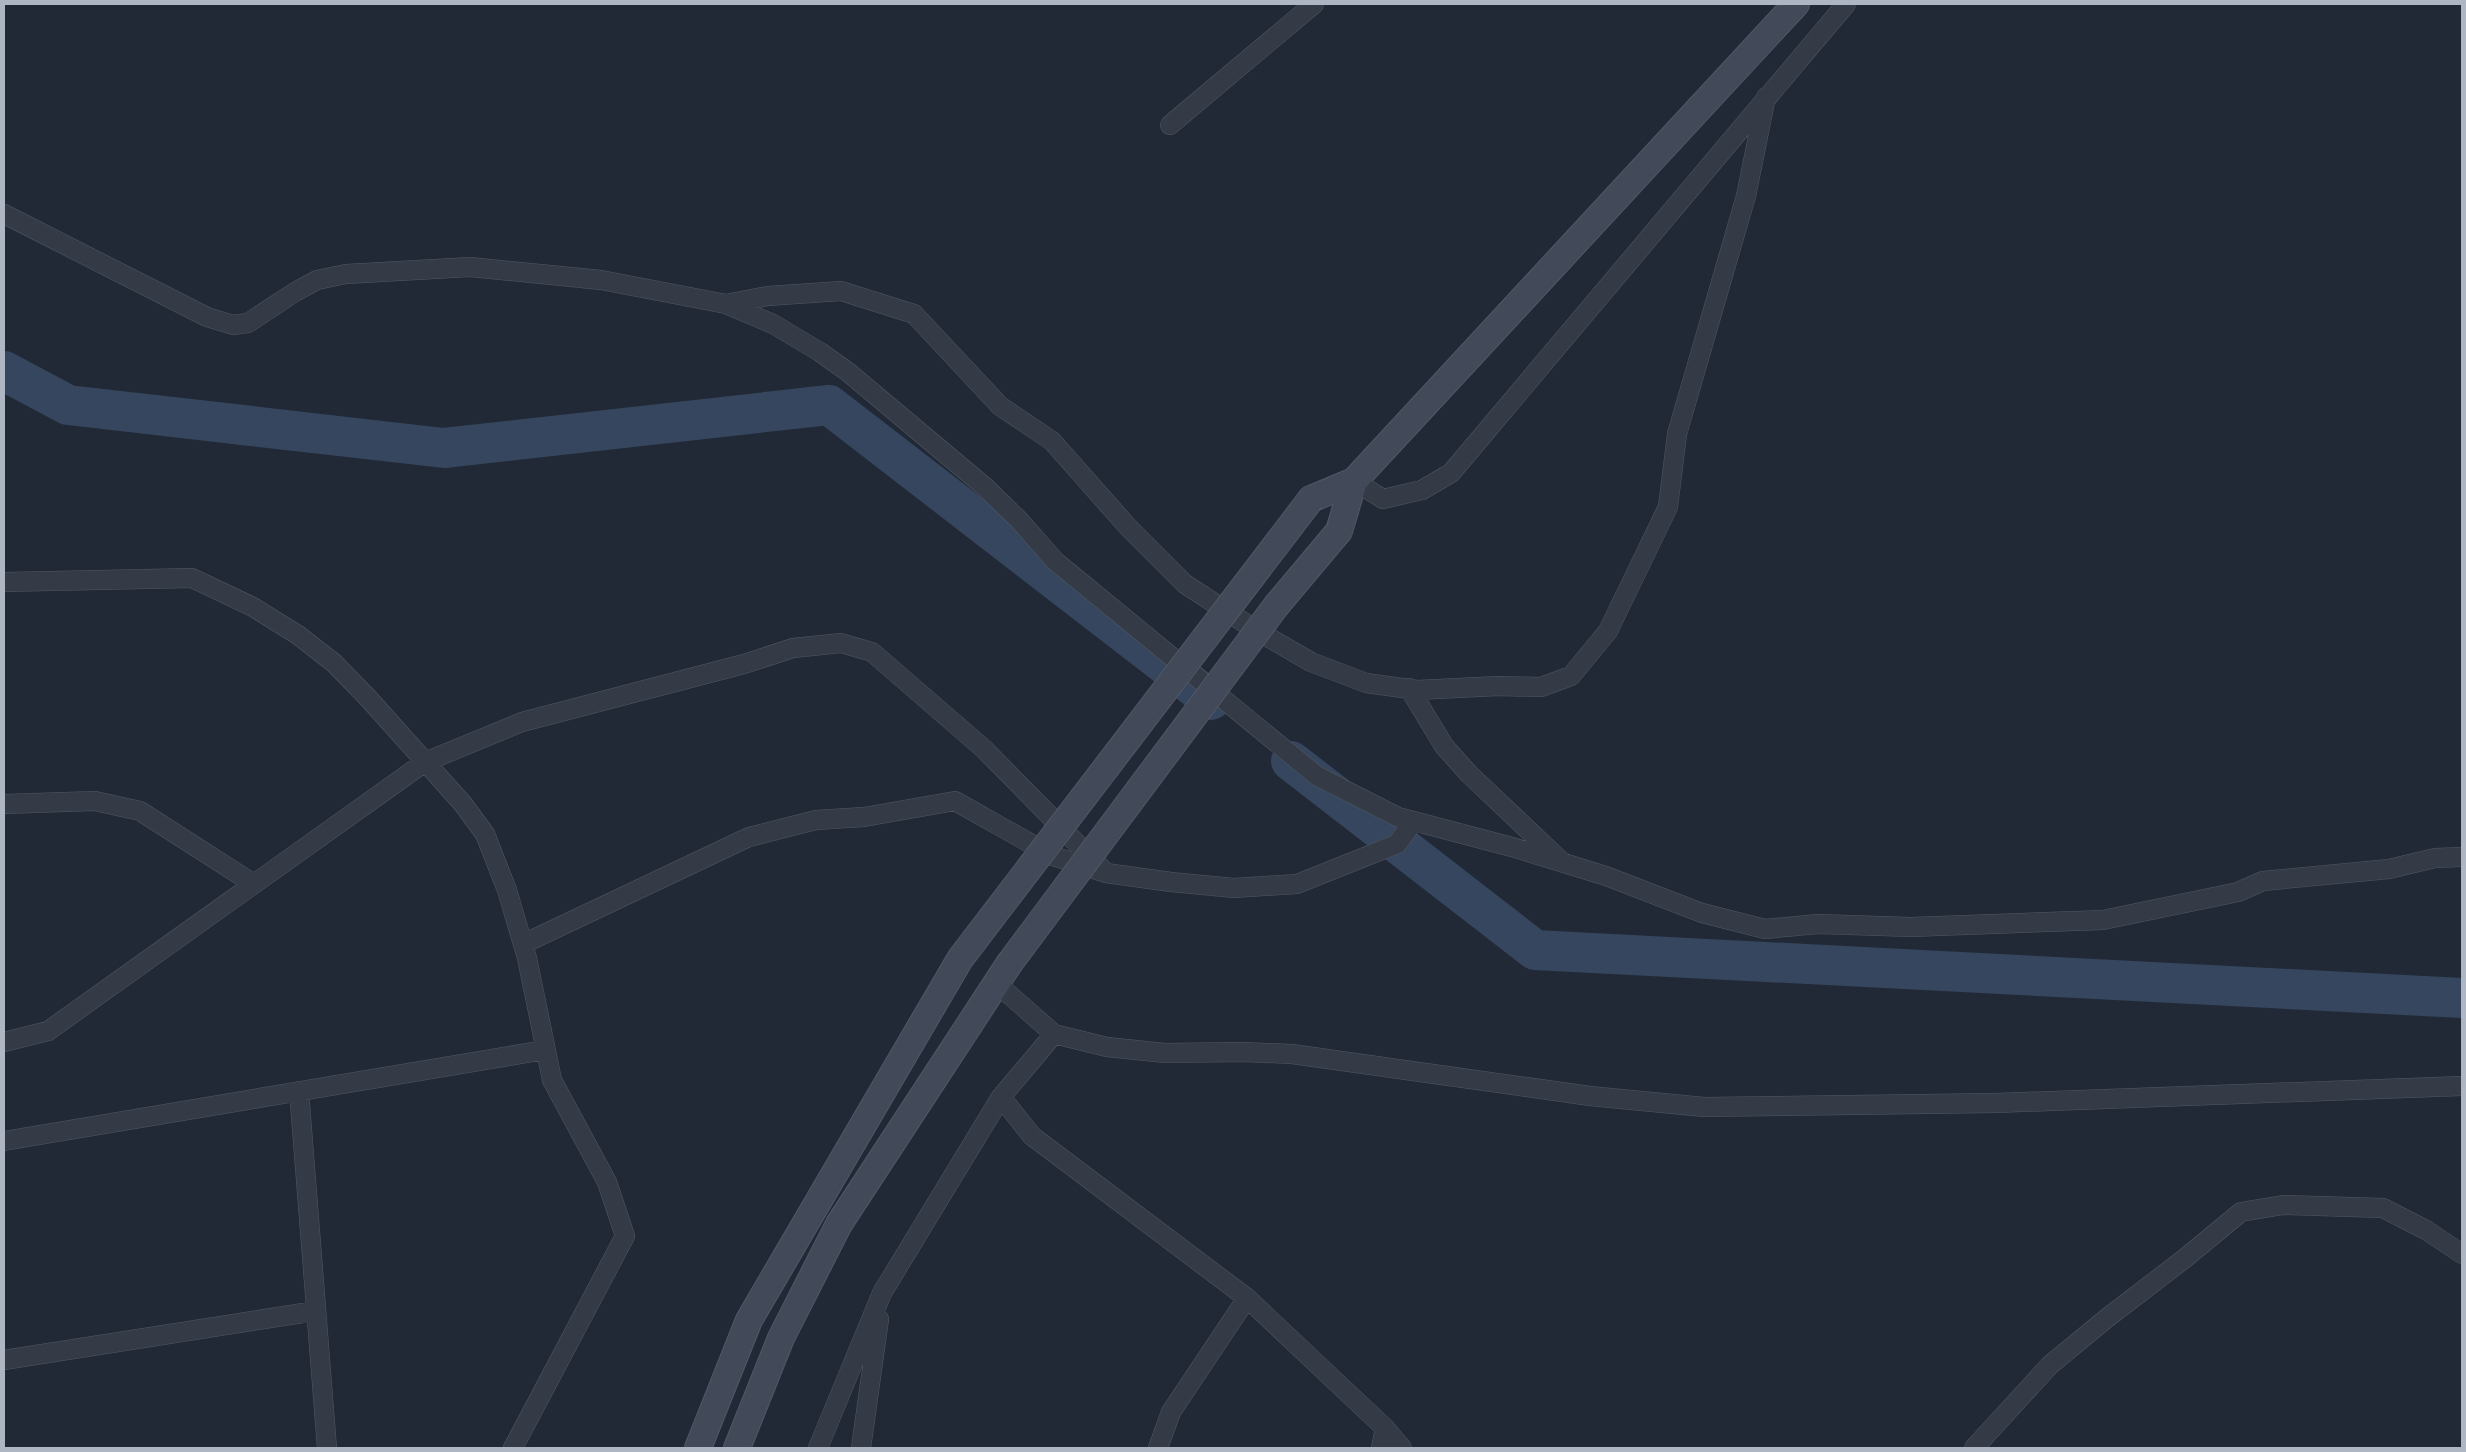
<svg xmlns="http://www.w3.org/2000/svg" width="2466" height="1452" font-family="Poppins,sans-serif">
<rect width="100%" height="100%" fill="#212936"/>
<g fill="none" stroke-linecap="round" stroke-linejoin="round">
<!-- river -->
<path stroke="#36465e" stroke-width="40" d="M4,371L68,405L444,448L829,405L1211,700
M1291,761L1535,950L2462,998"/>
<defs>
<path id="street" d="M1170,125L1314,4
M4,214L207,317L233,325L248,323L295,292L317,280L346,274L470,267L601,280L726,304L773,324L820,352L848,372L985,487L1020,521L1055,561L1317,776L1398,817L1512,847L1606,876L1702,913L1765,929L1818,924L1911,927L2103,920L2238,892L2263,881L2389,869L2435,858L2462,857
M726,304L768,296L841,291L914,314L1000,406L1052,441L1128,527L1185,584L1254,629L1311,662L1366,683L1417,690L1498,686L1541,687L1571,676L1608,631L1668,507L1677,434L1746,196L1766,97
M1354,481L1383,499L1422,490L1451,473L1846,4
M4,582L192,578L253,607L298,635L334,663L369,699L463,804L485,834L507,890L527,958L552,1080L607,1182L625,1236L513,1448
M1409,688L1444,746L1469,774L1560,860
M4,804L95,801L140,811L254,884
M523,944L749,837L816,820L864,817L955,801L1053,856L1106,873L1171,882L1234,888L1297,884L1397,844L1414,821
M995,982L1054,1034L1107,1047L1165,1053L1243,1052L1292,1054L1590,1096L1704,1107L1996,1103L2462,1086
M4,1042L48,1031L425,762L522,722L744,664L793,648L841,643L872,652L984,749L1106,873
M299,1091L327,1448
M1001,1097L1032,1136L1247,1298L1385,1428L1402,1448
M4,1141L545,1050
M4,1360L316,1311
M818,1448L882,1293L1001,1097L1054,1034
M861,1448L879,1319
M1158,1448L1171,1412L1247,1298
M1381,1448L1385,1428
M1974,1448L2050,1365L2107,1318L2184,1259L2241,1212L2283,1205L2383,1208L2426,1230L2462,1254"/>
<path id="secondary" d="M1354,481L1796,4
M1311,499L1354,481L1339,531
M698,1448L749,1320L960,959L973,942
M737,1448L781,1338L839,1224L1009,964"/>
</defs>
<!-- street casing -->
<use href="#street" stroke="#515864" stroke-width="20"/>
<!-- secondary casing -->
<use href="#secondary" stroke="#515864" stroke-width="28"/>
<!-- street -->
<use href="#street" stroke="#343b46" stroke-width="19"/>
<!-- secondary -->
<use href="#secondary" stroke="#424a59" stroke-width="26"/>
<defs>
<path id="secondary-bridge" d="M973,942L1311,499
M1009,964L1276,606L1339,531"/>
</defs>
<!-- secondary-bridge casing -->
<use href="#secondary-bridge" stroke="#515864" stroke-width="28" stroke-linecap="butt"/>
<!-- secondary-bridge -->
<use href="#secondary-bridge" stroke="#424a59" stroke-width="26"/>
</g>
<!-- border -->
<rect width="2466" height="1452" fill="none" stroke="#aeb5c3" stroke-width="10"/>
</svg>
